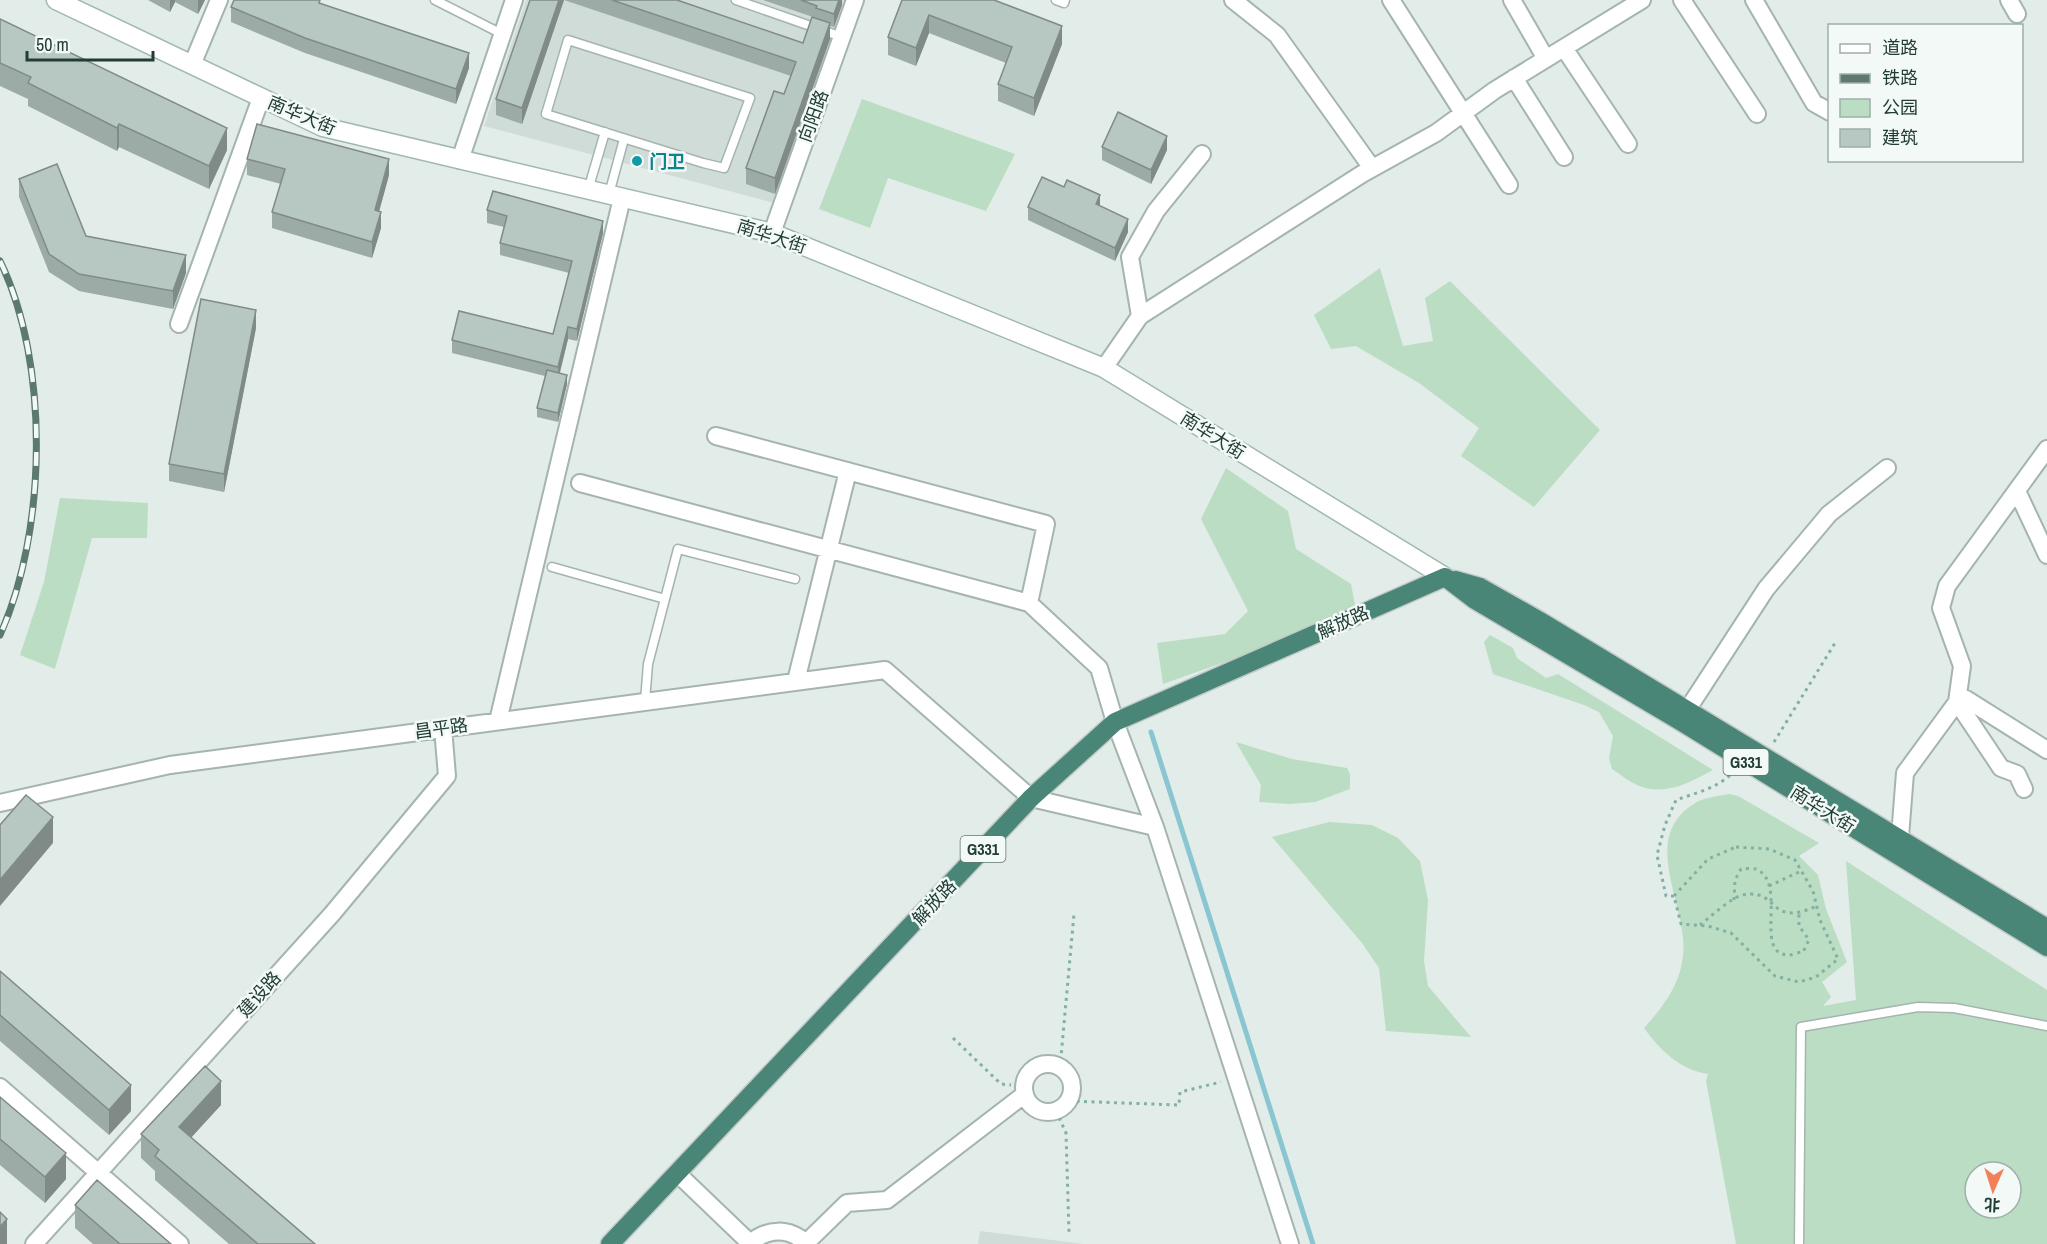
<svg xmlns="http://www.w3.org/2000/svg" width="2047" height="1244" font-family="'Archivo Narrow','Noto Sans SC',sans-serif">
<rect width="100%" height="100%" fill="#e2ece8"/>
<!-- built -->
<path fill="#d0dcd7" d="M526,0H847L774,203L484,126Z
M980,1231L1084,1244H978Z"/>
<!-- green -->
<path fill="#bbddc4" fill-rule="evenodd" d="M862,99L1015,154L986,211L888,178L870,228L819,209Z
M1380,268L1403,346L1433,341L1425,298L1450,281L1600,430L1534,507L1461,456L1479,428L1419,383L1356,346L1331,349L1314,315Z
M1226,468L1288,511L1296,549L1351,584L1357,615L1163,684L1157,643L1225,634L1248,611L1201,519Z
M60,498L148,503L147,538H92L55,669L20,655L44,582Z
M1490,635L1513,648L1517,658L1546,678L1558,674L1713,770C1689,783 1664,797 1637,785C1628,781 1620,774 1612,769L1609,758L1613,736L1599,712L1584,705L1493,674L1484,642Z
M1236,742L1292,759L1347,768L1350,774V789L1315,802L1289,804L1259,802L1261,785Z
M1729,794L1738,796L1819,843L1799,856L1818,875L1826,909L1847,962L1822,982L1831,997L1823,1006L1856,1000L1846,861L2047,990V1244H1736L1706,1081L1708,1074C1680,1070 1660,1050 1644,1028C1663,1007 1680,985 1683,956C1689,905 1636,837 1697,802C1706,797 1719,796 1729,794ZM1975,1172H2011V1208H1975Z
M1329,822L1372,825L1398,838L1420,861L1428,900L1424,961L1428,986L1471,1037L1386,1031L1379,968L1362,943L1272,837Z"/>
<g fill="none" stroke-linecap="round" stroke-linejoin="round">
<!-- stream -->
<path stroke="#8ac6d1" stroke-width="5" d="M1151,732L1313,1244"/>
<defs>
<path id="service" d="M435,0L502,34
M736,0L842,37
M1056,0L1064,3L1065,0
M568,40L750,98L724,168L703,163L546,114Z
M588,190L605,132
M609,194L624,139
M552,567L665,599
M645,701L648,664L678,549L795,579
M1799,1244L1801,1027L1918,1007L1954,1008L2047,1026"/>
<path id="minor" d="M1233,0L1277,35L1372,168
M1391,0L1509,185
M1512,0L1546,59
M1682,0L1757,114
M1754,0L1814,103L1830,112
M2009,0L2017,14
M1564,48L1628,144
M192,65L219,0
M1514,78L1564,157
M460,160L514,0
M772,233L855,0
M1140,316L1130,257L1156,211L1202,154
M179,324L261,98
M1104,368L1140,316L1362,174L1436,133L1495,90L1642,0
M716,436L1046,524L1029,603
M580,483L1029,603L1099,668L1115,722L1155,827L1290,1244
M2017,491L2047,555
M796,681L848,471
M1958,694L2047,750
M1957,702L2001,768L2017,774L2024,789
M498,721L622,198
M1680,721L1766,589L1829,514L1887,468
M0,803L170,765L885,670L1031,798L1155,827
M1899,849L1905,773L1957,702L1962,666L1941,608L1947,586L2047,449
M1024 1088a24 24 0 1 1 48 0a24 24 0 1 1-48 0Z
M0,1087L180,1244
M678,1174L750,1243
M806,1243L847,1203L887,1200L1025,1094
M34,1244L332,914L447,776L443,728
M749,1244C767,1228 789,1227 807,1244"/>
<path id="secondary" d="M56,0L323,127L772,233L1104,368L1445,577"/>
<path id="trunk" d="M1445,577L1475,600L1680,721L2047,947
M1455,580L1480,587L1540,621L2047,928
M610,1244L1031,798L1115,722L1445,577"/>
</defs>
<!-- service casing -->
<use href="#service" stroke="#a5b4af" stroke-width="11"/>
<!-- minor casing -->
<use href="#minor" stroke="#a5b4af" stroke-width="20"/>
<!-- secondary casing -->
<use href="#secondary" stroke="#a0b8b0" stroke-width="21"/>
<!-- trunk casing -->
<use href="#trunk" stroke="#c1c9c7" stroke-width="21"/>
<!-- path -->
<path stroke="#82b0a2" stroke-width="3" stroke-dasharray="3 4.5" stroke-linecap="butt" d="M1774,742L1835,643
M1736,847L1769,849L1795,860L1813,891L1820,920L1838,959L1816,977L1799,982L1775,976L1731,933L1708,926L1681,924L1674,896L1708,859Z
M1769,886L1801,871
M1674,896H1666L1657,855L1665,825L1676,800C1695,793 1719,788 1733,772
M1734,900L1735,880L1741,869C1745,869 1752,868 1756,869C1789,883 1752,955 1789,955C1793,955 1799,952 1803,952L1809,940L1799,926V912
M1700,925C1710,917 1731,898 1742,895C1769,890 1769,907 1785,912C1796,915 1807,910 1817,906
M953,1038L1001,1084L1011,1085
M1060,1068L1074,914
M1069,1101L1179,1105L1180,1092L1221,1082
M1056,1111L1066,1133L1069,1233"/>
<!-- service -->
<use href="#service" stroke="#fff" stroke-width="8"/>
<!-- minor -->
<use href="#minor" stroke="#fff" stroke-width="16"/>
<!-- secondary -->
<use href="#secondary" stroke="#fff" stroke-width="18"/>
<!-- trunk -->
<use href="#trunk" stroke="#4a8678" stroke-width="18"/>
<defs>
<path id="rail" d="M0,261C50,363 47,532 0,635"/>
</defs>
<!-- rail casing -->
<use href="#rail" stroke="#5c7971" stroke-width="7"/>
<!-- rail -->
<use href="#rail" stroke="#f2f9f6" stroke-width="4.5" stroke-dasharray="14" stroke-linecap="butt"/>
</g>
<!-- wall -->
<path fill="#9daba6" d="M148,0H205L198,14L175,2L170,12Z
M530,0H677L803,43L816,18L763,0H842V5L834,27L830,26V39L775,194L746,184V168L784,94L791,76L564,0L522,124L496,115V99Z
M902,0L1062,44L1034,116L998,101V84L1006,63L929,33L916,66L888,55V37Z
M321,4L469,68L456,104L305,53L231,22V7Z
M0,19L227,150L209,189L119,147L117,151L28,106V99L0,86Z
M1102,147L1167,150L1151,184L1102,160Z
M247,159L389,175L379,212L381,228L372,258L272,228V212L281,184L247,175Z
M19,179L86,236L186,273L173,309L79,291L49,272L19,197Z
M1100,206L1128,232L1115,261L1028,220V207Z
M487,210L603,233L577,341L568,339L560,373L567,384L558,422L537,417V408L545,376L452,353V340L553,334L569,273L500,255V243L504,227L487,223Z
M256,328L224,492L169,481V464Z
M0,971L131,1111L109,1135L0,1041Z
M0,1097L66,1179L45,1203L0,1165Z
M221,1105L191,1137L315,1244H229L155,1180V1171L141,1158V1134Z
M75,1205L171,1244H93L75,1228Z"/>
<!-- shaded-wall -->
<path fill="#808b87" d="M170,0H175V2L170,12Z
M198,0H205L198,14Z
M559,0H564L522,124V108Z
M839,0H842V5L834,27V14Z
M929,15V33L916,66V48Z
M830,23V39L775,194V178Z
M1062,26V44L1034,116V98Z
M469,53V68L456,104V89Z
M119,124V147L117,151V128Z
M227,128V150L209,189V166Z
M1167,136V150L1151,184V170Z
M389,159V175L375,226V210Z
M1100,195V208L1096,204Z
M381,212V228L372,258V242Z
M1128,219V232L1115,261V248Z
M603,221V233L577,341V329Z
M186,255V273L173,309V291Z
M256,310V328L224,492V474Z
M568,327V339L558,379V367Z
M567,375V384L558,422V413Z
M53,817V843L0,906V880Z
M221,1081V1105L179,1151V1127Z
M131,1085V1111L109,1135V1110Z
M66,1153V1179L45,1203V1177Z
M7,1219V1244H0V1227Z"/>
<!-- building -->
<path fill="#b7c7c1" stroke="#808b87" stroke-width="1.5" d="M234,0H320L319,3L469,53L456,89L305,38L231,7Z
M530,0H559L522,108L496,99Z
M612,0H677L803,43L812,17L830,23L775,178L746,168L774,91L784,94L796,62Z
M801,0H839L834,14L816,8L817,6Z
M902,0H994L1062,26L1034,98L998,84L1012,47L929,15L916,48L888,37Z
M0,19L227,128L209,166L119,124L117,128L28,83L31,77L0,63Z
M1118,112L1167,136L1151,170L1102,147Z
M257,124L389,159L375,210L381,212L372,242L272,212L285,169L247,159Z
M57,164L86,236L186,255L173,291L79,274L49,254L19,179Z
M1042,177L1064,187L1067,180L1100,195L1096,204L1128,219L1115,248L1028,207Z
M493,191L603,221L577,329L568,327L558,367L452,340L459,311L553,334L572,261L500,243L507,216L487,210Z
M201,299L256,310L224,474L169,464Z
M547,370L567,375L558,413L537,408Z
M26,795L53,817L0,880V825Z
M0,971L131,1085L109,1110L0,1015Z
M205,1066L221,1081L179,1127L315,1244H258L155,1156L159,1150L141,1134Z
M0,1097L66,1153L45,1177L0,1139Z
M97,1180L171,1244H120L75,1205Z
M0,1212L7,1219L0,1227Z"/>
<!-- markers -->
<circle fill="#0f9aa8" stroke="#f2f9f6" stroke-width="2" cx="637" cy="161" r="6"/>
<g text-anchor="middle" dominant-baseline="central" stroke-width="5" stroke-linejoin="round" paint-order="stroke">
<!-- shield labels -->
<g fill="#f2f9f6" stroke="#607570" stroke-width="1.5">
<rect x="1723.5" y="749" width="45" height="26" rx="4.5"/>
<rect x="960.5" y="836" width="45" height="26" rx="4.5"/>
</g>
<g font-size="16" font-weight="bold" fill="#223d36">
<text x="1746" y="762">G331</text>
<text x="983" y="849">G331</text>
</g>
<!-- street labels -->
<g font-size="18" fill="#223d36" stroke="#f2f9f6">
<text transform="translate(302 115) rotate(23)">南华大街</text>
<text transform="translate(813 116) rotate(-70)">向阳路</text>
<text transform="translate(772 236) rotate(18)">南华大街</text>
<text transform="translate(1213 435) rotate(32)">南华大街</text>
<text transform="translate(1343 622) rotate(-24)">解放路</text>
<text transform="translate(441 728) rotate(-8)">昌平路</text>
<text transform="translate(1823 809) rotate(32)">南华大街</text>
<text transform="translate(934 902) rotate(-47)">解放路</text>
<text transform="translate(259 994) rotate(-48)">建设路</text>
</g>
<!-- culture labels -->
<g font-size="18" font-weight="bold" fill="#0d838f" stroke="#f2f9f6" text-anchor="start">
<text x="649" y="161">门卫</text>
</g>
</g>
<!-- legend -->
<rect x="1828" y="24" width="195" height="138" fill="#f2f9f6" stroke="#9faea9" stroke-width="1.5"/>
<rect x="1840" y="44" width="30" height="9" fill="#ffffff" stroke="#9faea9" stroke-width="1.5"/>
<text x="1882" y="54" font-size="18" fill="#223d36">道路</text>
<rect x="1840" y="74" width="30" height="9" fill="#5c7971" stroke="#9faea9" stroke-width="1.5"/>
<text x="1882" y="84" font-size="18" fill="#223d36">铁路</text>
<rect x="1840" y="99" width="30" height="18" fill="#bbddc4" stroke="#9faea9" stroke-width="1.5"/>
<text x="1882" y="114" font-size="18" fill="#223d36">公园</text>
<rect x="1840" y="129" width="30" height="18" fill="#b7c7c1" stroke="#9faea9" stroke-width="1.5"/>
<text x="1882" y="144" font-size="18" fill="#223d36">建筑</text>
<!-- north arrow -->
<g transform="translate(1993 1190) rotate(183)"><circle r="28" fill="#f2f9f6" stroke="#9faea9" stroke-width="1.5"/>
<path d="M0-4.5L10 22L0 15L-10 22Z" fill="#f2815a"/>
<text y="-9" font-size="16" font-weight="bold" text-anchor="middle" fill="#223d36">北</text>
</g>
<!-- scale -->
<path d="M27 51v9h126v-9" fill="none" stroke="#223d36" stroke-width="3"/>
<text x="36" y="51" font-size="18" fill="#223d36" stroke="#f2f9f6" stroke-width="4.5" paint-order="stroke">50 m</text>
</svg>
